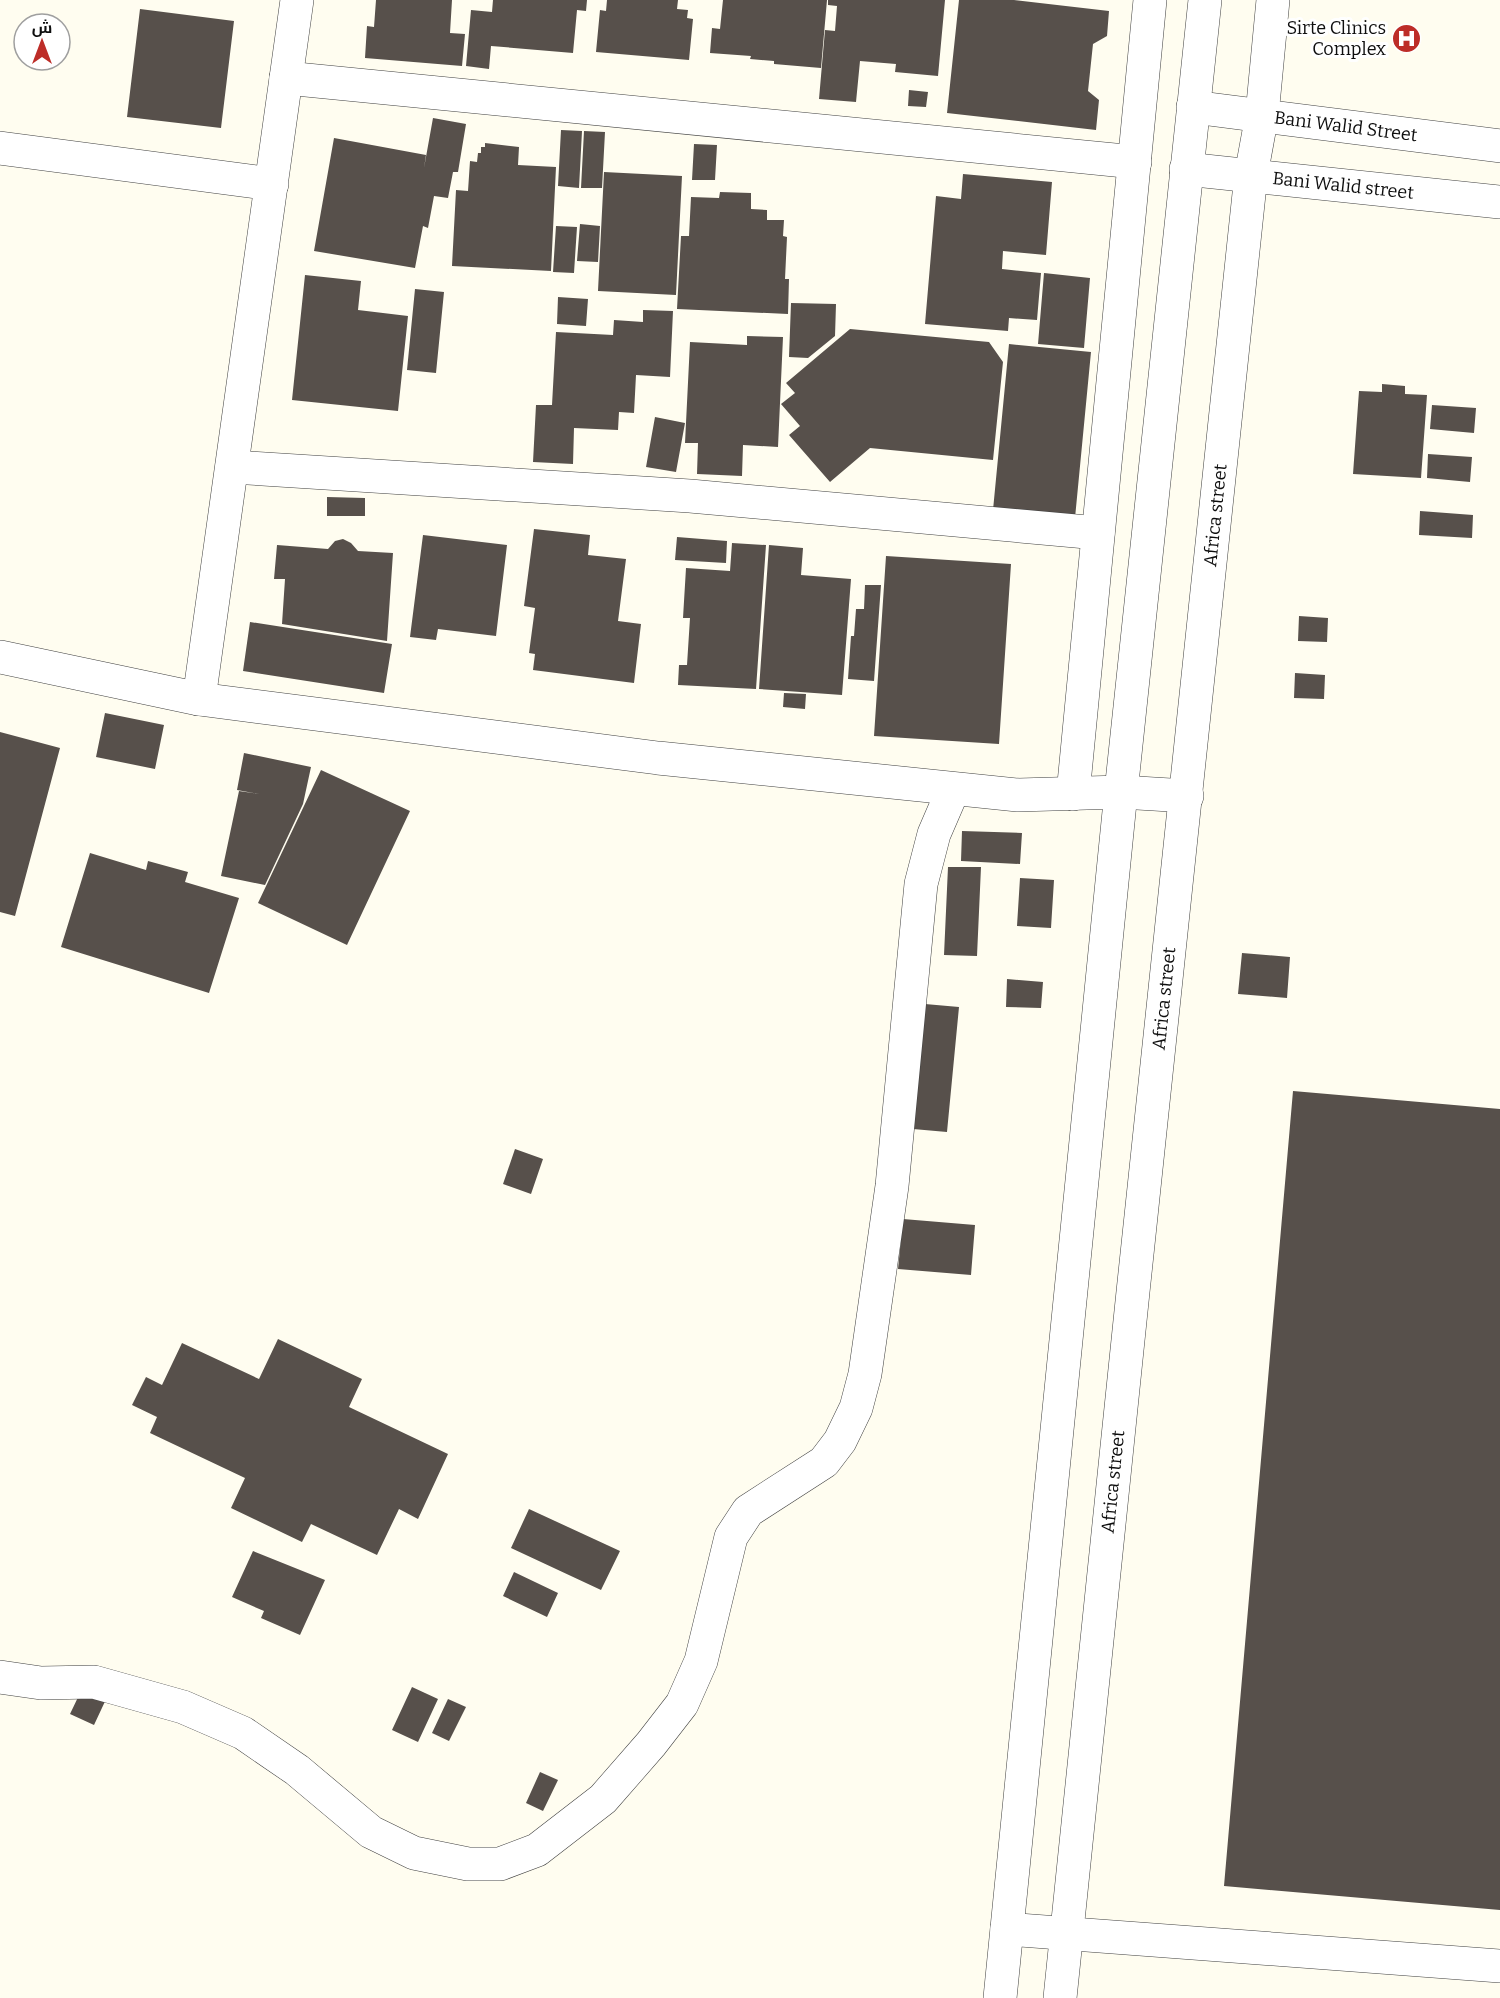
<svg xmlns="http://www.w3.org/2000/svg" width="1500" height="1998" font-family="Bitter,Cairo,serif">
<rect width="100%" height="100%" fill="#fffdf0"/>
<!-- building -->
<path fill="#57504b" d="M376,0H452L450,33L465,34L462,66L365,58L367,26L374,27Z
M493,0H587L586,11L577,10L573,53L491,46L489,69L466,66L471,10L492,12Z
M607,0H678L677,9L688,10L687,18L693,19L689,60L596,52L600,10L606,11Z
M723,0H827L821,68L774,64V61L750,59L751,56L710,53L712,28L720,29Z
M828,0H945L938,76L895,72L896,64L860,61L856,102L819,99L825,30L835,31L837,6L828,5Z
M959,0H1014L1109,11L1107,36L1093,44L1088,91L1099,100L1096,130L947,113Z
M140,9L234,21L221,128L127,117Z
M909,90L928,92L926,107L908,106Z
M433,118L466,124L458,172H453L448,198L434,196L428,228L423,226L415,268L314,251L334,138L426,155L424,168Z
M561,130L582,131L579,188L558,186Z
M584,131L605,132L602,188H581Z
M485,143L519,147L518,165L556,167L551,271L452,266L456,190L468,191L470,161L477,162L478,153H481V147H485Z
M694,144L717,145L715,180H692Z
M604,172L682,176L676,295L598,291Z
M963,174L1052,182L1046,255L1003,251L1002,269L1041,273L1037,320L1009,318L1008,331L925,324L936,196L961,199Z
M720,192L751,193V209L767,210V220H784L783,236L787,237L785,279H789L788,314L677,309L681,236H689L691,197L719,198Z
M580,224L600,226L598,262L577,261Z
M556,226L577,227L574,273L553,272Z
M1044,273L1090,278L1084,348L1038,344Z
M305,275L361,281L358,310L408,316L398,411L292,400Z
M415,289L444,292L436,373L407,370Z
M558,297L588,299L586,326L557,324Z
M791,303L836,304L835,336L808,358L789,357Z
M643,310L673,311L670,377L636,375L634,413L619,412L618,430L574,428L573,464L533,462L536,405H552L556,332L613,335L614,320L643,322Z
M850,329L989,342L1003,362L993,460L870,448L830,482L789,435L800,426L781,404L795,393L786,383Z
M747,336L783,337L778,447L743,445L742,476L697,474L698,443H685L690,342L747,345Z
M1009,344L1091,352L1075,518L993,510Z
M1382,384L1405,386V394L1427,395L1421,478L1353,474L1359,391L1382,392Z
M1432,405L1476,408L1474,433L1430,429Z
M655,417L685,423L676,472L646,467Z
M1428,454L1472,457L1470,482L1427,478Z
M327,497L365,498V516H327Z
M1420,511L1473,515L1472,538L1419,535Z
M534,529L590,535L588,555L626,559L618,621L641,624L634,683L533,670L535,654L529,653L535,608L524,606Z
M423,535L507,545L496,636L438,629L436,640L410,637Z
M677,537L727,541L726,563L675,560Z
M343,539L351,543L358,551L393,553L387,641L282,624L285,579H274L277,545L328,549L335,541Z
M732,543L766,545L756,689L678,685L679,665H687L690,618H683L686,568L730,571Z
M769,545L803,548L801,575L851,579L842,695L759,689Z
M886,556L1011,564L999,744L874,736Z
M865,585H881L874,681L848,679L851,636H854L856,609H864Z
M1299,616L1328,618L1327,642L1298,641Z
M250,622L392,644L384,693L243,671Z
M1295,673L1325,675L1324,699L1294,698Z
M784,693L806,694L805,709L783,707Z
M105,713L164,725L155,769L96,757Z
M0,732L60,748L15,916L0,912Z
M244,753L311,767L303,804L265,885L221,876L239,791L259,794L237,790Z
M321,770L410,811L347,945L258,903Z
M962,831L1022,833L1020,864L961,861Z
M90,853L146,870L148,861L188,872L185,882L239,898L209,993L61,947Z
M948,867H981L977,956L944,955Z
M1020,878L1054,880L1051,928L1017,926Z
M1242,953L1290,957L1287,998L1238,994Z
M1007,979L1043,982L1041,1008L1006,1007Z
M925,1004L959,1007L947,1132L913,1129Z
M1293,1091L1500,1109V1910L1224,1886Z
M515,1149L543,1159L531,1194L503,1184Z
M903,1219L975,1225L971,1275L898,1269Z
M278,1339L362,1379L349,1407L448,1454L418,1519L399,1509L377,1555L311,1524L302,1542L231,1508L245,1478L150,1433L157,1417L132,1405L146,1377L162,1385L182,1343L259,1379Z
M529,1509L620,1551L601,1590L511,1548Z
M253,1551L325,1580L300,1635L261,1618L264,1611L232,1597Z
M514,1572L558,1593L547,1617L503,1596Z
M412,1687L438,1699L418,1742L392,1730Z
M81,1691L108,1695L94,1725L70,1714Z
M448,1699L466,1707L449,1741L432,1733Z
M540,1772L558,1780L543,1811L526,1803Z"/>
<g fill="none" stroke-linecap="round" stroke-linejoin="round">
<defs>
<g id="minor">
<path d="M286,78L1135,162"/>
<path id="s1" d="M1193,107L1500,146"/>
<path d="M0,148L272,184"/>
<path id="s2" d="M1186,169L1500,202"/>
<path d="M232,467L690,496L1098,533"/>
<path d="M0,657L199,699L658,758L1018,795L1121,792L1187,796"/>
<path d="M199,699L297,0"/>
<path d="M1073,794L1150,0"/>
<path d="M0,1677L41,1683L94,1682L183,1707L243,1733L297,1770L371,1832L414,1853L468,1864H500L537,1850L603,1799L651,1744L682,1704L701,1661L731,1537L748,1511L824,1462L840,1441L856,1408L865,1374L892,1186L921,884L934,834L953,790"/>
<path d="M1007,1929L1500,1966"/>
<path d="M1000,1998L1121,792L1205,0"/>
<path id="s3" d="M1060,1998C1121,1390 1188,783 1251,175L1262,115L1273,0"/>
</g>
</defs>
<!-- minor casing -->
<use href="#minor" stroke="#414141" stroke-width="34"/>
<!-- minor -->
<use href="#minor" stroke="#fff" stroke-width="33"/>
</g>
<!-- icons -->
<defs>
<symbol id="hospital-disc" viewBox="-11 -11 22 22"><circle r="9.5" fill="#bd2d28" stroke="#fff"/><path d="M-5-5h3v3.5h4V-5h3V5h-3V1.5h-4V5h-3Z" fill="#fff"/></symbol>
</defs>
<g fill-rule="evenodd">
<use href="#hospital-disc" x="1390" y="22" width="33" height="33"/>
</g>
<g text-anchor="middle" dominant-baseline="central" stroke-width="6" stroke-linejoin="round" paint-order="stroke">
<!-- poi labels -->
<g font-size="18" fill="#0e0e0e" stroke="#fff" text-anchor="end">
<text x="1386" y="28">Sirte Clinics<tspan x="1386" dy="21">Complex</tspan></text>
</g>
<!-- street labels -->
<g font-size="18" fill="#0e0e0e" stroke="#fff">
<text stroke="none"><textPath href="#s1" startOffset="154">Bani Walid Street</textPath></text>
<text stroke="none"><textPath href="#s2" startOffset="158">Bani Walid street</textPath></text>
<text stroke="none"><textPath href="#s3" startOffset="1491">Africa street</textPath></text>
<text stroke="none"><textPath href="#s3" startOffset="1005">Africa street</textPath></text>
<text stroke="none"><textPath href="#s3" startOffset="519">Africa street</textPath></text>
</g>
</g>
<!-- north arrow -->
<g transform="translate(42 42)"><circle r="28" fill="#ffffff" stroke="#9f9f9f" stroke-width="1.5"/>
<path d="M0-4.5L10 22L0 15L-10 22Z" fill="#bd2d28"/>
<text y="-9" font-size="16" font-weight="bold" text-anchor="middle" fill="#0e0e0e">ش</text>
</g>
</svg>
